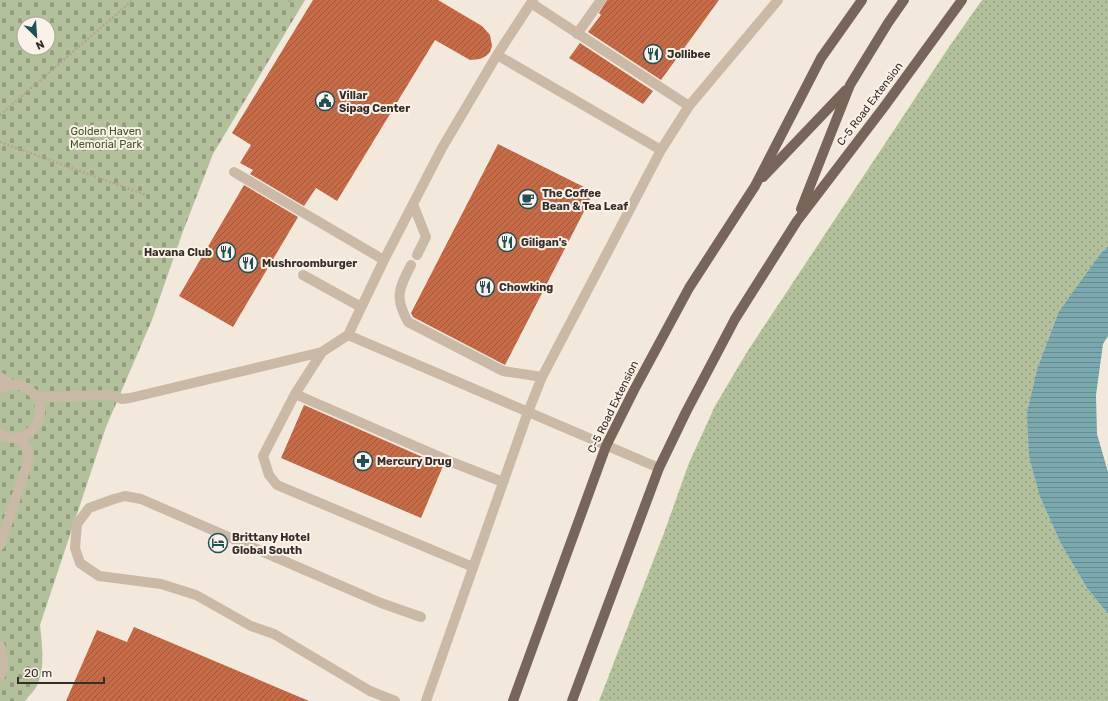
<svg xmlns="http://www.w3.org/2000/svg" width="1108" height="701" font-family="Rubik,sans-serif">
<defs>
<pattern id="grass-dots" width="8" height="8" patternUnits="userSpaceOnUse"><rect width="8" height="8" fill="#b2c19b"/><path d="M2 2h.1M6 6h.1" fill="none" stroke="#929d7e" stroke-width="1.8" stroke-linecap="round"/></pattern>
<pattern id="cemetery-stones" width="16" height="16" patternUnits="userSpaceOnUse"><rect width="16" height="16" fill="#b2c19b"/><path d="M2 7V4a2 2 0 0 1 4 0v3zM10 15v-3a2 2 0 0 1 4 0v3z" fill="#929d7e"/></pattern>
<pattern id="water-rules" width="6" height="5" patternUnits="userSpaceOnUse"><rect width="6" height="5" fill="#7aaaaf"/><path d="M0 2.5h6" fill="none" stroke="#658b8e"/></pattern>
<pattern id="building-hatch" width="6" height="6" patternUnits="userSpaceOnUse"><rect width="6" height="6" fill="#c66b45"/><path d="M-1 1l2-2M0 6l6-6M5 7l2-2" fill="none" stroke="#a2583a"/></pattern>
</defs>
<rect width="100%" height="100%" fill="#f2e8db"/>
<!-- grass -->
<path fill="url(#grass-dots)" d="M982,0H1108V246L1100,254L1059,311L1037,369L1027,412L1040,497L1061,544L1087,588L1108,614V701H599L664,533L689,463L715,406L747,352L949,47Z"/>
<!-- cemetery -->
<path fill="url(#cemetery-stones)" fill-rule="evenodd" d="M0,0H305L213,154L182,234L152,320L106,427L40,625C42,644 46,672 35,689C32,693 28,697 25,701H0ZM24,24H48V48H24Z"/>
<!-- water -->
<path fill="url(#water-rules)" d="M1108,246V336L1103,344L1096,395L1097,434L1108,472V614L1087,588L1061,544L1040,497L1029,456L1027,412L1037,369L1059,311L1100,254Z"/>
<!-- building -->
<path fill="url(#building-hatch)" d="M313,0H438L482,26L490,35L492,46L490,52L486,56L480,59L470,60L435,40L337,201L316,188L304,206L250,174L253,170L240,163L251,145L232,133Z
M607,0H719L661,80L588,32L601,15L599,13Z
M580,43L653,91L643,104L569,58Z
M498,144L594,192L505,365L413,317L411,313Z
M244,185L298,217L233,327L179,296Z
M304,405L443,466L421,518L281,458Z
M134,627L309,701H66L97,630L127,642Z"/>
<g fill="none" stroke-linecap="round" stroke-linejoin="round">
<!-- path -->
<path stroke="#b6a391" stroke-width="2.5" stroke-dasharray="2 2" stroke-linecap="butt" d="M289,0L292,3
M0,115L133,0
M0,142L146,195"/>
<!-- minor -->
<path stroke="#cab9a7" stroke-width="10" d="M533,0L497,55L442,148L384,260L348,335L659,468
M531,3L689,106
M577,34L601,0
M497,55L661,150
M234,172L384,260
M413,204L426,237L417,255
M411,265C399,289 394,296 408,322L503,371L542,377
M303,275L361,307
M322,352L295,394L263,456L269,475L277,485L473,567
M0,377L12,385
M0,389C7,384 16,383 24,387C59,403 31,453 0,434
M295,394L454,463L503,482
M36,397L111,395L122,399L130,398L322,352L348,335
M0,545L29,459L26,447L19,438
M0,646C3,656 5,666 0,676
M395,701L370,691L274,634L251,626L196,595L161,584L99,576L80,563L75,548L77,524L89,508L114,499L125,496L141,499L381,603L421,617
M426,701L528,412L542,377L661,150L689,106L778,0"/>
<!-- major -->
<path stroke="#786559" stroke-width="10" d="M763,177L846,90
M801,209L850,85L888,23L904,0
M513,701L606,446L634,390L689,288L755,186L821,58L862,0
M572,701L659,468L686,412L735,319L797,221L884,107L962,0"/>
</g>
<!-- icons -->
<defs>
<symbol id="restaurant-ring" viewBox="-11 -11 22 22"><circle r="9.5" fill="#faf2e8" stroke="#1d5158" stroke-width="1.5"/><path d="M-5-6h1v4h1v-4h1v4h1v-4h1v5L-1.5 .5V6h-2V.5L-5-1ZM5-6V6H3V1.5H1.5Q1.5-4 5-6Z" fill="#1d5158"/></symbol>
<symbol id="civic-ring" viewBox="-11 -11 22 22"><circle r="9.5" fill="#faf2e8" stroke="#1d5158" stroke-width="1.5"/><path d="M-.6-6.5H3V-4.5H.6V-3L4-1V1h2V6H-6V1h2V-1L-.6-3ZM-1.2 2.5V6h2.4V2.5Z" fill="#1d5158"/></symbol>
<symbol id="cafe-ring" viewBox="-11 -11 22 22"><circle r="9.5" fill="#faf2e8" stroke="#1d5158" stroke-width="1.5"/><path d="M-5.5-4.5H6V0H3Q3 3.5 0 3.5H-2.5Q-5.5 3.5-5.5 0ZM3-3.2v2h1.7v-2ZM-6 4.5H4V6H-6Z" fill="#1d5158"/></symbol>
<symbol id="pharmacy-ring" viewBox="-11 -11 22 22"><circle r="9.5" fill="#faf2e8" stroke="#1d5158" stroke-width="1.5"/><path d="M-2-6h4v4h4v4h-4v4h-4v-4h-4v-4h4Z" fill="#1d5158"/></symbol>
<symbol id="hotel-ring" viewBox="-11 -11 22 22"><circle r="9.5" fill="#faf2e8" stroke="#1d5158" stroke-width="1.5"/><path d="M-6-4.5h1.5V1H6V5H4.5V3h-9V5H-6ZM-4 0a1.8 1.8 0 1 1 3.6 0ZM.5 0V-2.5h3Q6-2.5 6 0Z" fill="#1d5158"/></symbol>
</defs>
<g fill-rule="evenodd">
<use href="#restaurant-ring" x="642" y="43" width="22" height="22"/>
<use href="#civic-ring" x="314" y="90" width="22" height="22"/>
<use href="#cafe-ring" x="517" y="188" width="22" height="22"/>
<use href="#restaurant-ring" x="496" y="231" width="22" height="22"/>
<use href="#restaurant-ring" x="215" y="241" width="22" height="22"/>
<use href="#restaurant-ring" x="237" y="252" width="22" height="22"/>
<use href="#restaurant-ring" x="474" y="276" width="22" height="22"/>
<use href="#pharmacy-ring" x="352" y="450" width="22" height="22"/>
<use href="#hotel-ring" x="207" y="532" width="22" height="22"/>
</g>
<g text-anchor="middle" dominant-baseline="central" stroke-width="4" stroke-linejoin="round" paint-order="stroke">
<!-- poi labels -->
<g font-size="11" font-weight="bold" fill="#362d28" stroke="#faf2e8" text-anchor="start">
<text x="667" y="54">Jollibee</text>
<text x="339" y="95">Villar<tspan x="339" dy="13">Sipag Center</tspan></text>
<text x="542" y="193">The Coffee<tspan x="542" dy="13">Bean &amp; Tea Leaf</tspan></text>
<text x="521" y="242">Giligan's</text>
<text x="212" y="252" text-anchor="end">Havana Club</text>
<text x="262" y="263">Mushroomburger</text>
<text x="499" y="287">Chowking</text>
<text x="377" y="461">Mercury Drug</text>
<text x="232" y="537">Brittany Hotel<tspan x="232" dy="13">Global South</tspan></text>
</g>
<!-- street labels -->
<g font-size="11" fill="#362d28" stroke="#faf2e8">
<text transform="translate(870 104) rotate(-53)">C-5 Road Extension</text>
<text transform="translate(613 407) rotate(-64)">C-5 Road Extension</text>
</g>
<!-- park labels -->
<g font-size="11" fill="#43552b" stroke="#faf2e8">
<text x="106" y="131">Golden Haven<tspan x="106" dy="13">Memorial Park</tspan></text>
</g>
</g>
<!-- north arrow -->
<g transform="translate(36 36) rotate(155)"><circle r="19" fill="#faf2e8" stroke="#aca39b"/>
<path d="M0-3L7 15L0 10L-7 15Z" fill="#1d5158"/>
<text y="-6" font-size="11" font-weight="bold" text-anchor="middle" fill="#362d28">N</text>
</g>
<!-- scale -->
<path d="M18 677v6h86v-6" fill="none" stroke="#362d28" stroke-width="2"/>
<text x="24" y="677" font-size="12" fill="#362d28" stroke="#faf2e8" stroke-width="3" paint-order="stroke">20 m</text>
</svg>
